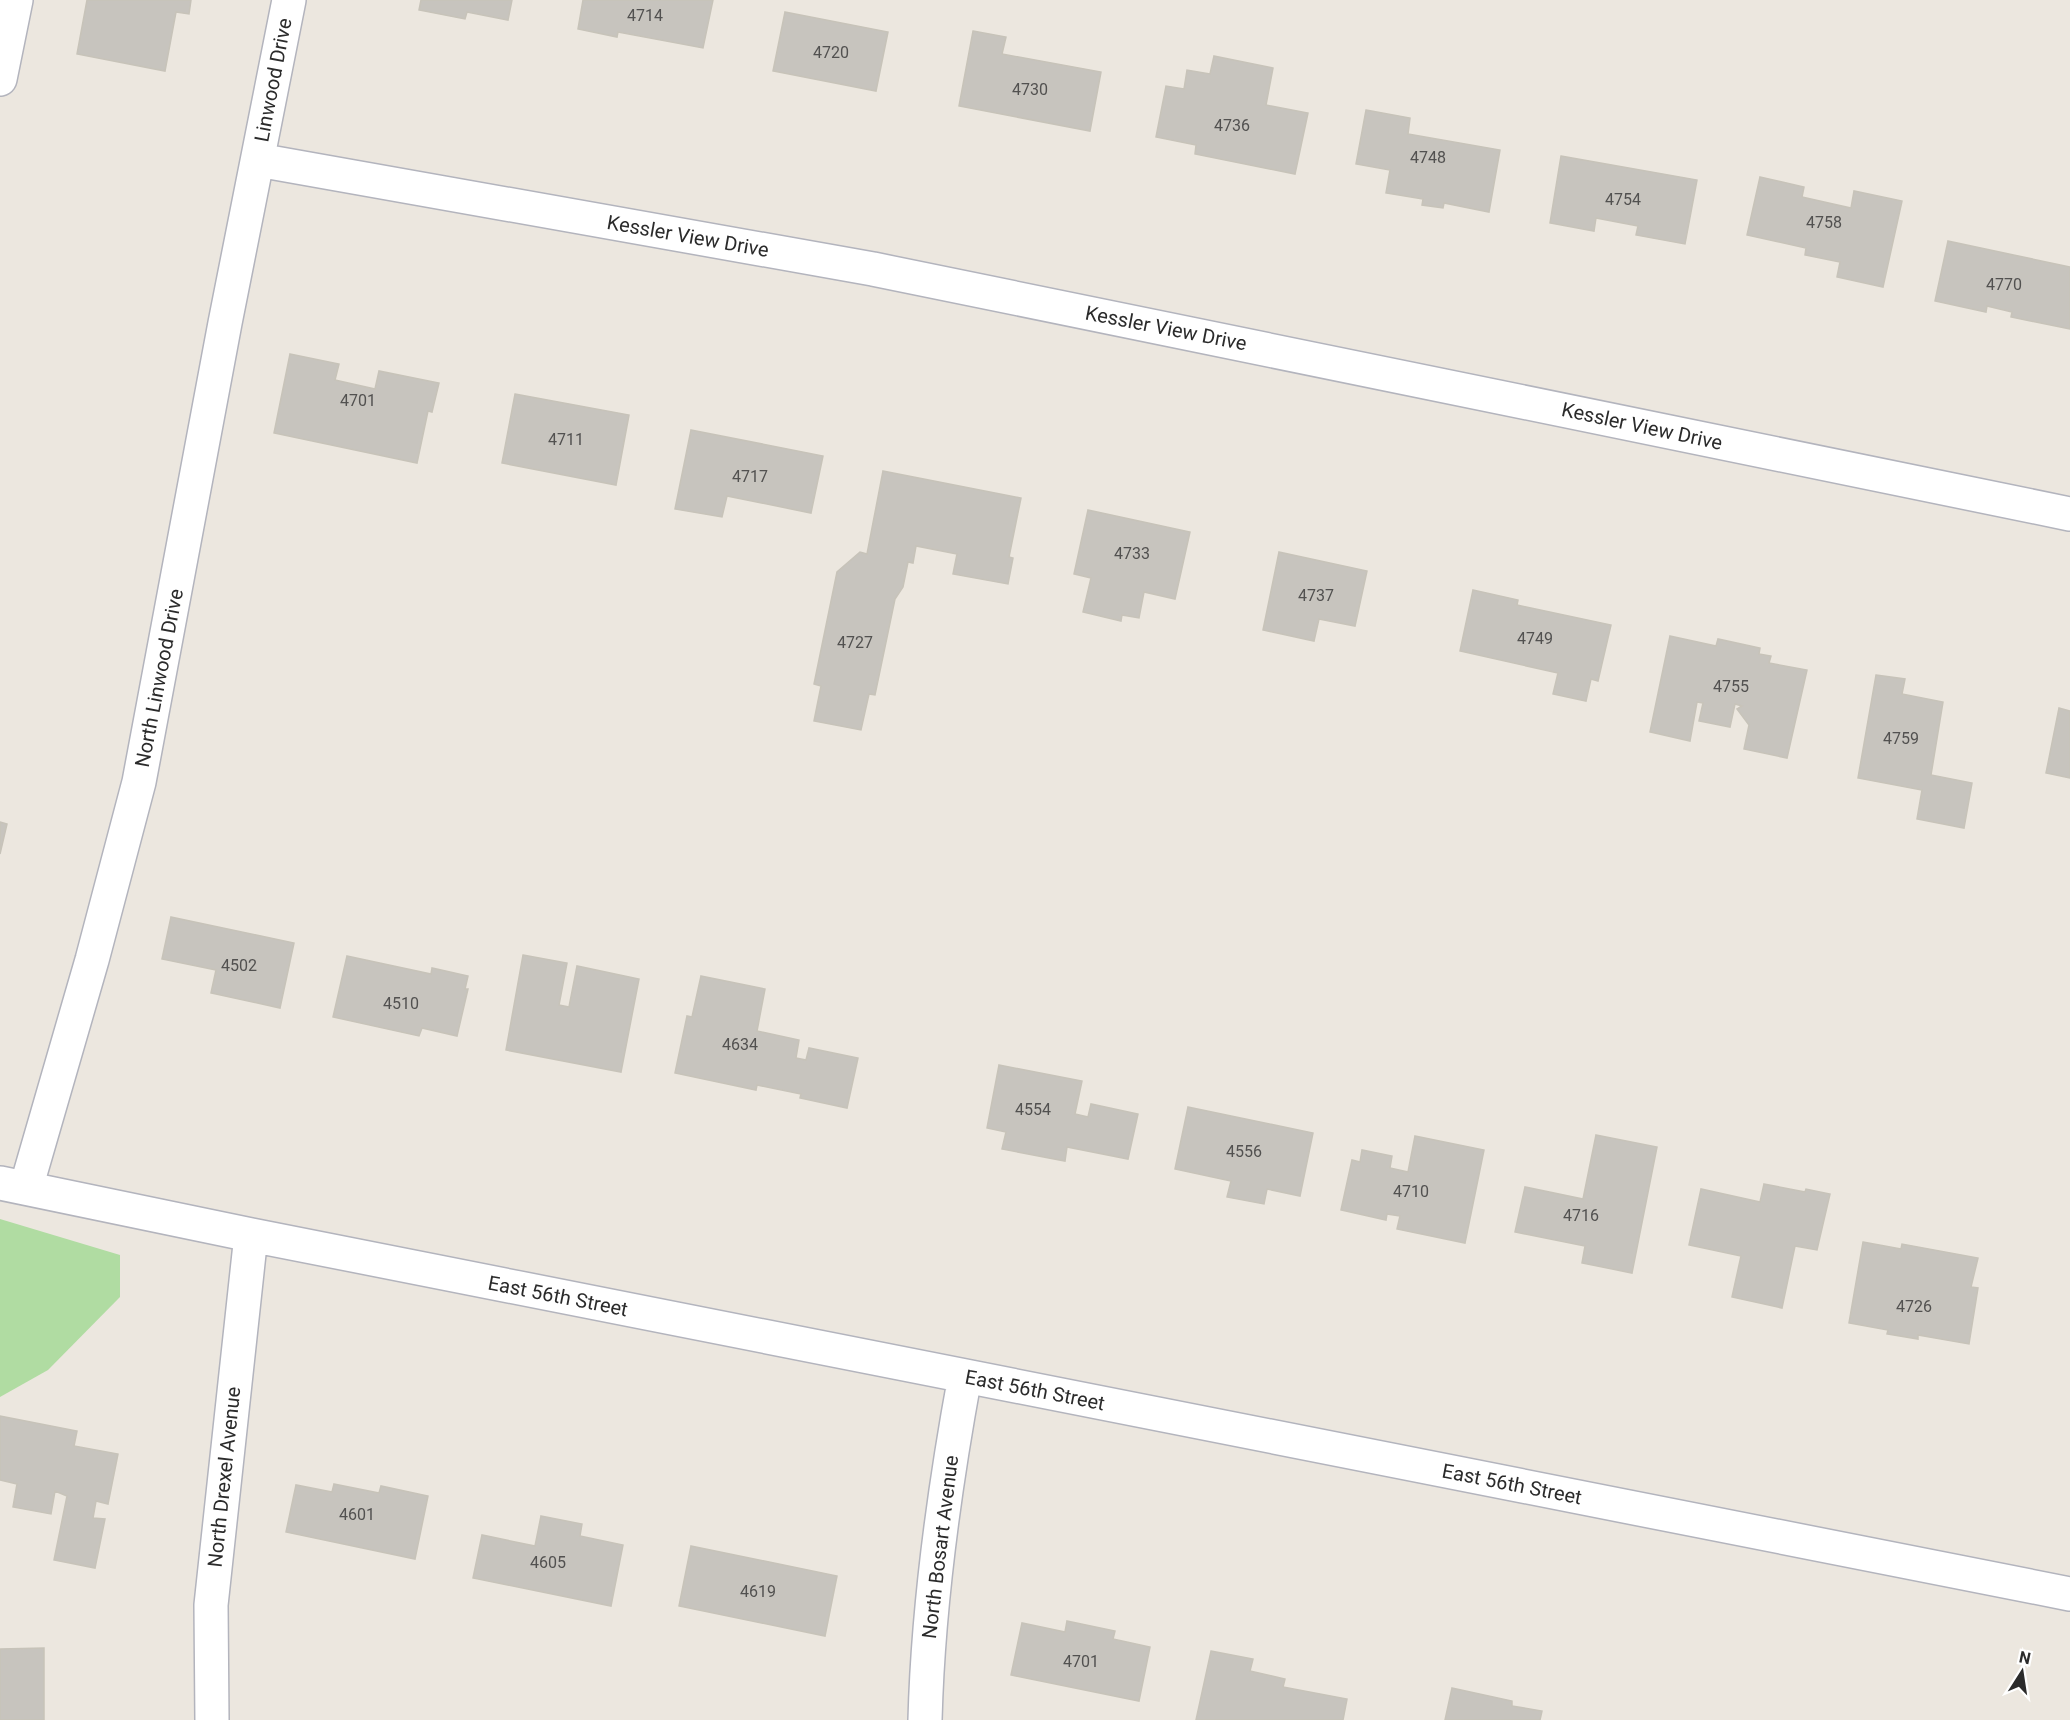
<svg xmlns="http://www.w3.org/2000/svg" width="2070" height="1720" font-family="Roboto,sans-serif">
<rect width="100%" height="100%" fill="#ece7df"/>
<!-- green -->
<path fill="#b0dca2" d="M0,1219L120,1255V1297L48,1370L0,1397Z"/>
<!-- building -->
<path fill="#c7c4be" stroke="#c7c3b9" stroke-width="1.5" d="M87,0H191L189,14L176,12L165,71L77,54Z
M421,0H512L508,20L467,12L465,19L419,10Z
M583,0H713L703,48L618,32L617,37L578,29Z
M785,12L888,32L876,91L773,71Z
M973,31L1006,37L1002,54L1101,72L1090,131L959,106Z
M1214,56L1273,68L1266,105L1308,113L1295,174L1195,154L1196,145L1156,137L1166,86L1184,89L1187,70L1210,74Z
M1366,110L1410,118L1408,134L1500,150L1489,212L1444,203L1443,208L1422,205L1423,199L1386,193L1390,170L1356,164Z
M1561,156L1697,180L1685,244L1636,235L1638,226L1596,218L1594,231L1550,223Z
M1760,177L1804,187L1802,197L1851,208L1854,191L1902,201L1883,287L1837,277L1840,262L1805,255L1806,248L1747,235Z
M1948,241L2070,267V329L2011,317L2012,312L1987,306L1986,312L1935,301Z
M290,354L339,364L335,380L375,389L379,371L439,383L432,412L428,411L417,463L274,433Z
M515,394L629,415L616,485L502,463Z
M691,430L823,456L811,513L727,496L722,517L675,509Z
M883,471L1021,498L1009,557L1013,558L1008,584L953,574L957,554L916,546L913,563L908,562L903,587L895,599L875,695L869,694L861,730L814,721L821,686L814,684L837,572L860,552L867,554Z
M1088,510L1190,532L1175,599L1144,592L1139,618L1122,615L1121,621L1083,612L1091,578L1074,574Z
M1279,552L1367,571L1355,626L1319,619L1314,641L1263,630Z
M1473,590L1518,600L1517,605L1611,625L1598,681L1591,679L1586,701L1553,694L1558,673L1460,651Z
M1670,636L1716,646L1718,639L1760,648L1759,654L1771,656L1769,663L1807,670L1787,758L1744,749L1749,725L1737,709L1742,706L1735,704L1730,727L1699,721L1703,703L1697,702L1690,741L1650,732Z
M1876,675L1905,679L1902,694L1943,702L1931,775L1972,783L1964,828L1917,819L1922,790L1858,778Z
M2059,708L2070,711V778L2046,773Z
M0,822L7,824L0,854Z
M171,917L294,943L280,1008L211,993L216,970L162,959Z
M523,955L567,963L559,1005L569,1007L577,966L639,979L621,1072L506,1050Z
M347,956L431,974L432,968L468,976L465,989H468L457,1036L422,1028L419,1036L333,1017Z
M701,976L765,989L757,1031L799,1040L796,1058L806,1060L809,1048L858,1058L847,1108L800,1098L801,1094L757,1085L756,1090L675,1073L687,1016L692,1017Z
M999,1065L1082,1081L1075,1114L1088,1117L1091,1104L1138,1114L1128,1159L1067,1147L1065,1161L1002,1149L1006,1132L987,1128Z
M1188,1107L1313,1133L1300,1196L1267,1189L1264,1204L1227,1197L1231,1181L1175,1169Z
M1596,1135L1657,1147L1632,1273L1582,1263L1585,1246L1515,1232L1525,1187L1583,1199Z
M1415,1136L1484,1150L1465,1243L1397,1229L1400,1216L1387,1214L1386,1220L1341,1210L1352,1160L1360,1162L1362,1150L1392,1156L1390,1168L1408,1172Z
M1764,1184L1805,1192L1806,1189L1830,1194L1817,1250L1795,1246L1782,1308L1732,1297L1741,1256L1689,1245L1701,1189L1760,1202Z
M1863,1242L1901,1249L1902,1244L1978,1258L1971,1287L1978,1288L1969,1344L1918,1335V1339L1887,1334L1888,1330L1849,1323Z
M0,1416L77,1431L74,1446L118,1454L108,1504L96,1501L93,1518L105,1519L95,1568L54,1560L67,1496L55,1491L51,1514L13,1507L17,1484L0,1480Z
M334,1484L379,1493L381,1486L428,1496L415,1559L286,1532L296,1485L332,1492Z
M541,1516L582,1524L580,1536L623,1545L611,1606L473,1578L482,1535L535,1546Z
M691,1546L837,1576L825,1636L679,1606Z
M1067,1621L1115,1631L1113,1639L1150,1647L1139,1701L1011,1675L1022,1623L1065,1632Z
M44,1648V1720H0V1649Z
M1211,1651L1253,1659L1250,1671L1285,1679L1283,1687L1347,1699L1343,1720H1196Z
M1452,1688L1512,1701V1706L1542,1711L1540,1720H1445Z"/>
<g fill="none" stroke-linecap="round" stroke-linejoin="round">
<defs>
<path id="minor" d="M0,79L16,0
M258,160L873,269L2070,514
M0,1183L251,1235L2070,1594
M26,1188L92,960L139,782L225,323L289,0
M212,1720L211,1605L251,1235
M925,1720C928,1604 944,1490 965,1376"/>
</defs>
<!-- minor casing -->
<use href="#minor" stroke="#b3b4bd" stroke-width="36"/>
<!-- minor -->
<use href="#minor" stroke="#fff" stroke-width="33"/>
</g>
<g text-anchor="middle" dominant-baseline="central" stroke-width="4.5" stroke-linejoin="round" paint-order="stroke">
<!-- number labels -->
<g font-size="16" fill="#525150">
<text x="645" y="15">4714</text>
<text x="831" y="52">4720</text>
<text x="1030" y="89">4730</text>
<text x="1232" y="125">4736</text>
<text x="1428" y="157">4748</text>
<text x="1623" y="199">4754</text>
<text x="1824" y="222">4758</text>
<text x="2004" y="284">4770</text>
<text x="358" y="400">4701</text>
<text x="566" y="439">4711</text>
<text x="750" y="476">4717</text>
<text x="1132" y="553">4733</text>
<text x="1316" y="595">4737</text>
<text x="1535" y="638">4749</text>
<text x="855" y="642">4727</text>
<text x="1731" y="686">4755</text>
<text x="1901" y="738">4759</text>
<text x="239" y="965">4502</text>
<text x="401" y="1003">4510</text>
<text x="740" y="1044">4634</text>
<text x="1033" y="1109">4554</text>
<text x="1244" y="1151">4556</text>
<text x="1411" y="1191">4710</text>
<text x="1581" y="1215">4716</text>
<text x="1914" y="1306">4726</text>
<text x="357" y="1514">4601</text>
<text x="548" y="1562">4605</text>
<text x="758" y="1591">4619</text>
<text x="1081" y="1661">4701</text>
</g>
<!-- street labels -->
<g font-size="20" fill="#2b2b2b" stroke="#fff">
<text transform="translate(273 80) rotate(-79)">Linwood Drive</text>
<text transform="translate(688 236) rotate(10)">Kessler View Drive</text>
<text transform="translate(1166 328) rotate(11)">Kessler View Drive</text>
<text transform="translate(1642 426) rotate(12)">Kessler View Drive</text>
<text transform="translate(159 678) rotate(-79)">North Linwood Drive</text>
<text transform="translate(558 1296) rotate(11)">East 56th Street</text>
<text transform="translate(1035 1390) rotate(11)">East 56th Street</text>
<text transform="translate(224 1477) rotate(-84)">North Drexel Avenue</text>
<text transform="translate(1512 1484) rotate(11)">East 56th Street</text>
<text transform="translate(940 1547) rotate(-83)">North Bosart Avenue</text>
</g>
</g>
<!-- north arrow -->
<g transform="translate(2022 1672) rotate(12)" stroke="#ffffff" stroke-width="4.5" paint-order="stroke">
<path d="M0-4.5L10 22L0 15L-10 22Z" fill="#2b2b2b"/>
<text y="-9" font-size="16" font-weight="bold" text-anchor="middle" fill="#2b2b2b">N</text>
</g>
</svg>
